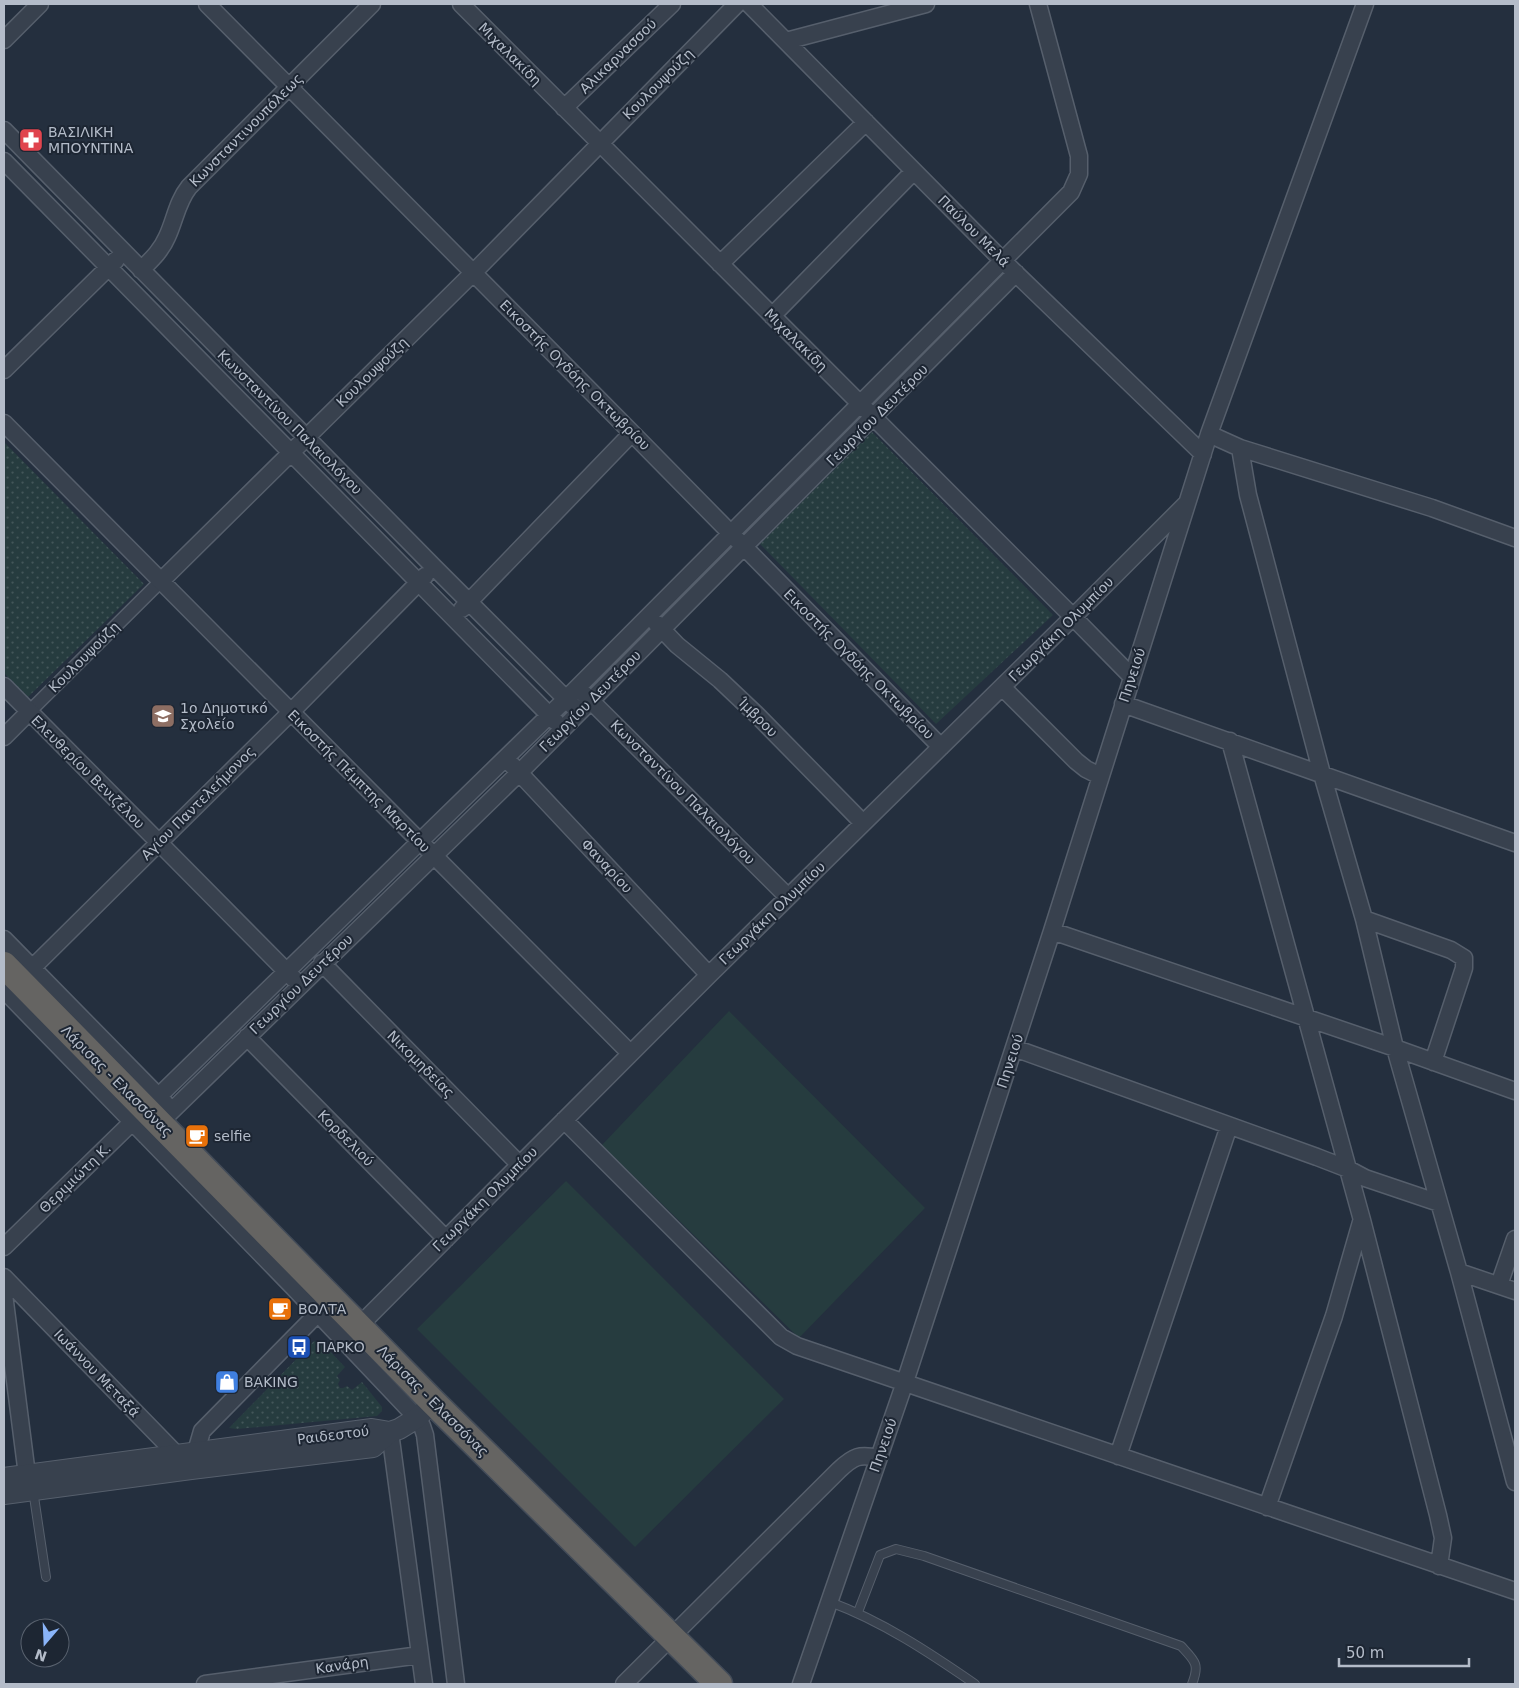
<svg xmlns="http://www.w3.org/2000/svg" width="1519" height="1688" font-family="'DejaVu Sans',sans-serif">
<defs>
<pattern id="green-dots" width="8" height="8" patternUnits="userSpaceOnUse" patternTransform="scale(1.25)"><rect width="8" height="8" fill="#263c3f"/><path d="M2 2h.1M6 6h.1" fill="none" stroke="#435659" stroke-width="1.8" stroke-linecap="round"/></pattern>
</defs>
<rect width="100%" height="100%" fill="#242f3e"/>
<!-- green -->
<path fill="url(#green-dots)" d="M872,432L1053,615L936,724L760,544Z
M4,442L144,584L28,697L4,673Z
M314,1341L322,1343L345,1367L337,1376L340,1380L338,1384L340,1388H343L347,1386L352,1390L362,1382L382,1407V1411L377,1416L237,1429L229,1428Z"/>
<!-- pitch -->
<path fill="#263c3f" d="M729,1011L925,1208L799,1338L602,1145Z
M566,1181L784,1399L635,1547L417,1329Z"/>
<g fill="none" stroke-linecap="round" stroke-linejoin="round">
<defs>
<path id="service" d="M33,1490L46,1577
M830,1602C882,1621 930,1653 975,1684
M858,1612L880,1555L896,1549L924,1556L1181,1646C1195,1661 1200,1664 1192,1684"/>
<path id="pedestrian" d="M29,712L161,581"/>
<path id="minor" d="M207,4L632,433L941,747
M461,4L1073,617L1132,677
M749,4L1002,260L1203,454
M4,40L40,4
M786,41L926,4
M564,108L672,4
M4,130L434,567L574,707
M4,161L556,722
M720,264L866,122
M141,270C151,260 161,251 167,237C175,220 177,202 189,187L372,4
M772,316L914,171
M4,370L116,260
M4,423L630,1053
M1209,434L1240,448L1248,495L1322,774L1364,919L1395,1048L1459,1272L1515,1482
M1240,448L1432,508L1515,538
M161,581L474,272L737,4
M462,609L632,433
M656,623L677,645L720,680L757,715L863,823
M4,686L294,979
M1002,687L1076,761L1086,769L1100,776
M584,694L788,897
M1123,704L1515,843
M4,737L29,712
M1230,741L1362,1220L1438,1515L1443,1538L1439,1566
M512,765L709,975
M1364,919L1451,950L1464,958V968L1433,1062
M1052,931L1395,1048L1515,1091
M4,939L165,1103
M322,963L520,1165
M14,986L291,712L425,576
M4,990L293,1287L417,1418L422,1426L425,1435L456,1684
M247,1037L446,1239
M1014,1048L1317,1157L1348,1169L1365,1178L1439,1203
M564,1120L781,1337L797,1346L1515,1591
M146,1136L519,773L1016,273
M4,1247L566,699L1071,192L1079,174V156L1038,4
M1459,1272L1515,1291
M4,1277L184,1462
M1499,1285L1515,1239
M4,1294L27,1475
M359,1326L709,975L1073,617L1186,504
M390,1432L424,1684
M1118,1456L1229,1126
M193,1462L202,1431L325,1306
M1267,1507L1334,1316L1361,1222
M205,1684L420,1655
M624,1684L839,1470C854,1456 859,1454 879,1458
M801,1684L905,1382L1052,931L1209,434L1365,4"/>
<path id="tertiary" d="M4,1478L372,1429L390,1432L399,1429L417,1418L433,1402
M4,1494L191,1469L373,1447L390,1432"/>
<path id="trunk" d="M4,965L433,1402L719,1684"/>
</defs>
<!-- service casing -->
<use href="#service" stroke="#565f6c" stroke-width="10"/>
<!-- pedestrian casing -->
<use href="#pedestrian" stroke="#565f6c" stroke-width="15"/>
<!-- minor casing -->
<use href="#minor" stroke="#565f6c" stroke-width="19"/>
<!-- tertiary casing -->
<use href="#tertiary" stroke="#565f6c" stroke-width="22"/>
<!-- trunk casing -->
<use href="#trunk" stroke="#434c59" stroke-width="29"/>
<!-- service -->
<use href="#service" stroke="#38414e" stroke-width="8"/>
<!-- pedestrian -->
<use href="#pedestrian" stroke="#38414e" stroke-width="12"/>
<!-- minor -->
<use href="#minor" stroke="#38414e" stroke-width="16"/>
<!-- tertiary -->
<use href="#tertiary" stroke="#38414e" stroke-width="20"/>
<!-- trunk -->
<use href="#trunk" stroke="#656462" stroke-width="26"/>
</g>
<!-- icons -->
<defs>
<symbol id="pharmacy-square" viewBox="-11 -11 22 22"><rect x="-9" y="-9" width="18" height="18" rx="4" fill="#e0444e" stroke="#1d2633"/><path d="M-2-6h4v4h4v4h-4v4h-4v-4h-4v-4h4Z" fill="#fff"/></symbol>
<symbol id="school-square" viewBox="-11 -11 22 22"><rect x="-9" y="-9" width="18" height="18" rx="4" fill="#8d6e63" stroke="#1d2633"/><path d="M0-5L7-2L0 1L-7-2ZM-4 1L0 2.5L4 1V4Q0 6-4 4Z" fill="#fff"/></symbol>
<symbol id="cafe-square" viewBox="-11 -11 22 22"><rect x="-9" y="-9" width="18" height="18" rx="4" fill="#e8710a" stroke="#1d2633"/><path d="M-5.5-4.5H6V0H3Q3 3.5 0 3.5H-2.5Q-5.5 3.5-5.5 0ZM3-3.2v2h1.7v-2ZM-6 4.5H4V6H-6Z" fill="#fff"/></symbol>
<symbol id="bus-square" viewBox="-11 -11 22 22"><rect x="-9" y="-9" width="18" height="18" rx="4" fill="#1a4fb4" stroke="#1d2633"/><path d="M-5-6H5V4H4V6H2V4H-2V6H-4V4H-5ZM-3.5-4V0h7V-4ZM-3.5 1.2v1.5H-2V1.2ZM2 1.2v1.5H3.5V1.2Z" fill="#fff"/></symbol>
<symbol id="shop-square" viewBox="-11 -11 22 22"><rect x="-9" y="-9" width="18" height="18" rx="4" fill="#3f7fe0" stroke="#1d2633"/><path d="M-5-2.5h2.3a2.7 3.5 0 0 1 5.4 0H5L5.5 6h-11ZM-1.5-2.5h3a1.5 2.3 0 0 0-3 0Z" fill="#fff"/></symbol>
</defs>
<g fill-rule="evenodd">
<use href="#pharmacy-square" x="17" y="126" width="28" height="28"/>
<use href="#school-square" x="149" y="702" width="28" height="28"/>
<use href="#cafe-square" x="183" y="1122" width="28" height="28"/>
<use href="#cafe-square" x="266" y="1295" width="28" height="28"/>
<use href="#bus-square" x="285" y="1333" width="28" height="28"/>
<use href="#shop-square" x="213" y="1368" width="28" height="28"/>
</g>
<g text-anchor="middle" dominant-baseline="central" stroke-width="4" stroke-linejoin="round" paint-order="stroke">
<!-- street labels -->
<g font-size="14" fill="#b4bcc9" stroke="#1d2633">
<text transform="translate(510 54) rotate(45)">Μιχαλακίδη</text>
<text transform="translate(618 56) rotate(-44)">Αλικαρνασσού</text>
<text transform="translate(658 84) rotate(-45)">Κουλουψούζη</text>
<text transform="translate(246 130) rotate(-45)">Κωνσταντινουπόλεως</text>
<text transform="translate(974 231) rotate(45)">Παύλου Μελά</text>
<text transform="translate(796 340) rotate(45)">Μιχαλακίδη</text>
<text transform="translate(372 372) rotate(-44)">Κουλουψούζη</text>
<text transform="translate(575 375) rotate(45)">Εικοστής Ογδόης Οκτωβρίου</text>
<text transform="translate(877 415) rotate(-45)">Γεωργίου Δευτέρου</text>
<text transform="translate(290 422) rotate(45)">Κωνσταντίνου Παλαιολόγου</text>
<text transform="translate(1061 629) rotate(-45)">Γεωργάκη Ολυμπίου</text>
<text transform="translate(84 657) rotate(-45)">Κουλουψούζη</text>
<text transform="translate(859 664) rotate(45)">Εικοστής Ογδόης Οκτωβρίου</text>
<text transform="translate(1132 675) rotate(-72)">Πηνειού</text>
<text transform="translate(590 701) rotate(-45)">Γεωργίου Δευτέρου</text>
<text transform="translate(758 717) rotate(45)">Ίμβρου</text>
<text transform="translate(88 772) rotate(45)">Ελευθερίου Βενιζέλου</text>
<text transform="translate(359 781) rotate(45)">Εικοστής Πέμπτης Μαρτίου</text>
<text transform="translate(683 792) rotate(45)">Κωνσταντίνου Παλαιολόγου</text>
<text transform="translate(198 803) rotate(-45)">Αγίου Παντελεήμονος</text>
<text transform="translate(607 866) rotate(47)">Φαναρίου</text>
<text transform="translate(772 913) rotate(-44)">Γεωργάκη Ολυμπίου</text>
<text transform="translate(301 984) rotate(-44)">Γεωργίου Δευτέρου</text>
<text transform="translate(1010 1061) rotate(-72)">Πηνειού</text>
<text transform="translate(421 1064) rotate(45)">Νικομηδείας</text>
<text transform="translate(117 1081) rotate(45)">Λάρισας - Ελασσόνας</text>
<text transform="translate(346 1138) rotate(45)">Κορδελιού</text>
<text transform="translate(75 1178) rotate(-44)">Θεριμιώτη Κ.</text>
<text transform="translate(485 1199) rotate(-45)">Γεωργάκη Ολυμπίου</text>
<text transform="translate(97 1373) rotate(46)">Ιωάννου Μεταξά</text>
<text transform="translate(433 1401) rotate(45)">Λάρισας - Ελασσόνας</text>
<text transform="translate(333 1435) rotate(-7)">Ραιδεστού</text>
<text transform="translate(883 1445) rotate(-71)">Πηνειού</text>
<text transform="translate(342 1665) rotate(-8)">Κανάρη</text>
</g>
<!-- poi labels -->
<g font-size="14" fill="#b4bcc9" stroke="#1d2633" text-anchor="start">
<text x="48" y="132">ΒΑΣΙΛΙΚΗ<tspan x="48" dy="16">ΜΠΟΥΝΤΙΝΑ</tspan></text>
<text x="180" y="708">1o Δημοτικό<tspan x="180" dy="16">Σχολείο</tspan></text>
<text x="214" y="1136">selfie</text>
<text x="298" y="1309">ΒΟΛΤΑ</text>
<text x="316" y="1347">ΠΑΡΚΟ</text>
<text x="244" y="1382">BAKING</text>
</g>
</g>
<!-- border -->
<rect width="1519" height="1688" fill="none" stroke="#b4bcc9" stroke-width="10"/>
<!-- north arrow -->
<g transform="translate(45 1643) rotate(199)"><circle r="24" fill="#1d2633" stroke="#59626f"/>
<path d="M0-4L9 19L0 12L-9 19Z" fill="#8ab4f8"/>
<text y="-8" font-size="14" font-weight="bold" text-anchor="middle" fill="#b4bcc9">N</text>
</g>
<!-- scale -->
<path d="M1339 1658v8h130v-8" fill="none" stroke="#b4bcc9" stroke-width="2.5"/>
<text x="1346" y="1658" font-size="15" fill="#b4bcc9" stroke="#1d2633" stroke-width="4" paint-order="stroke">50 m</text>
</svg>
